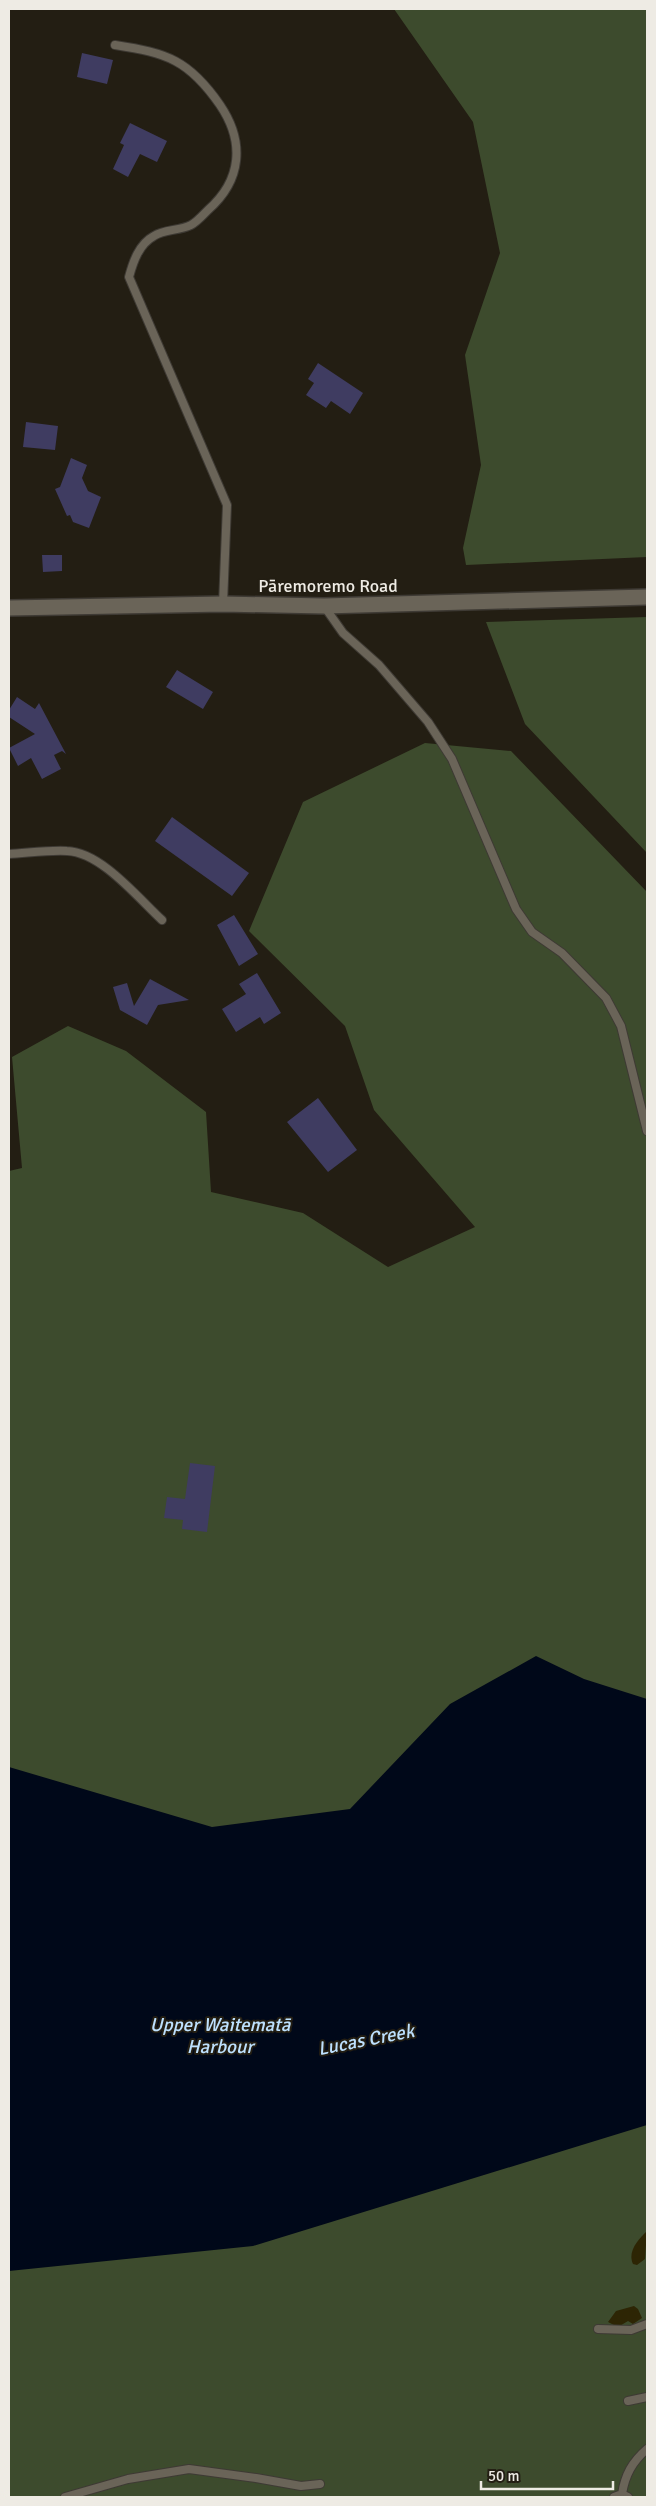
<svg xmlns="http://www.w3.org/2000/svg" width="656" height="2506" font-family="Signika,sans-serif">
<rect width="100%" height="100%" fill="#231e13"/>
<!-- green -->
<path fill="#3d4b2d" d="M394,9H647V557L466,565L463,548L481,465L465,355L500,253L473,122Z
M647,617V853L525,724L486,622Z
M425,743L511,751L647,892V2497H9V1171L22,1168L12,1057L68,1026L126,1051L206,1112L211,1192L303,1213L388,1267L475,1227L374,1110L345,1026L249,931L303,802Z"/>
<!-- sand -->
<path fill="#2d2504" d="M647,2231L645,2259L637,2265L633,2264C627,2251 639,2239 647,2231Z
M634,2306L638,2309L642,2318L633,2324L628,2321L618,2327L608,2322L616,2311Z"/>
<!-- water -->
<path fill="#000819" d="M536,1656L584,1679L647,1699V2125L253,2246L9,2271V1767L212,1827L350,1809L450,1704Z"/>
<!-- building -->
<path fill="#3f3c61" d="M82,53L113,60L107,84L77,77Z
M130,123L167,141L157,162L140,154L128,177L113,169L124,145L120,143Z
M318,363L363,393L350,414L331,401L326,408L306,395L314,383L308,379Z
M26,422L58,426L55,450L23,447Z
M71,458L87,465L82,478L88,491L101,497L89,528L73,522L70,515L67,516L55,489L60,487Z
M42,555H62V571L43,572Z
M177,670L213,692L203,709L166,687Z
M17,697L35,709L39,703L66,754L62,751L54,755L61,769L42,779L31,758L18,766L9,748L35,734L9,717V710Z
M172,817L249,873L232,896L155,841Z
M234,915L258,954L239,966L217,925Z
M257,973L281,1013L264,1024L260,1017L236,1032L222,1009L246,994L239,984Z
M150,979L189,1000L158,1005L147,1025L120,1010L113,987L127,983L134,1006Z
M318,1098L357,1150L328,1172L287,1122Z
M190,1463L215,1466L207,1532L182,1529L183,1520L164,1518L167,1497L185,1499Z"/>
<g fill="none" stroke-linecap="round" stroke-linejoin="round">
<defs>
<path id="lane" d="M115,45C167,53 189,60 220,105C245,142 242,180 208,210C203,215 197,222 191,225C179,231 164,229 154,236C139,244 133,262 129,277L227,505L223,604
M324,606L343,633L379,665L428,722L452,759L516,909L532,932L562,953L606,998L621,1026L647,1131
M9,854C28,853 48,850 67,851C101,852 138,898 162,920
M598,2329L631,2330L647,2324
M628,2401L647,2397
M622,2494C625,2475 632,2462 647,2449
M65,2497L128,2479L189,2469L256,2478L301,2486L320,2484
M614,2497L622,2494L628,2497"/>
<path id="secondary" d="M9,608L223,604L324,606L647,597"/>
</defs>
<!-- lane casing -->
<use href="#lane" stroke="#3e3a34" stroke-width="10"/>
<!-- secondary casing -->
<use href="#secondary" stroke="#3e3a34" stroke-width="18"/>
<!-- lane -->
<use href="#lane" stroke="#6a6458" stroke-width="8"/>
<!-- secondary -->
<use href="#secondary" stroke="#6a6458" stroke-width="15"/>
</g>
<g text-anchor="middle" dominant-baseline="central" stroke-width="4" stroke-linejoin="round" paint-order="stroke">
<!-- street labels -->
<g font-size="18" fill="#eeebe4" stroke="#231e13">
<text x="328" y="586">Pāremoremo Road</text>
</g>
<!-- water labels -->
<g font-size="19" font-style="italic" fill="#bee1fe" stroke="#231e13">
<text x="220" y="2025">Upper Waitematā<tspan x="220" dy="22">Harbour</tspan></text>
<text transform="translate(366 2040) rotate(-11)">Lucas Creek</text>
</g>
</g>
<!-- border -->
<rect width="656" height="2506" fill="none" stroke="#eeebe4" stroke-width="20"/>
<!-- scale -->
<path d="M481 2481v8h132v-8" fill="none" stroke="#eeebe4" stroke-width="2.5"/>
<text x="488" y="2481" font-size="15" fill="#eeebe4" stroke="#231e13" stroke-width="4" paint-order="stroke">50 m</text>
</svg>
